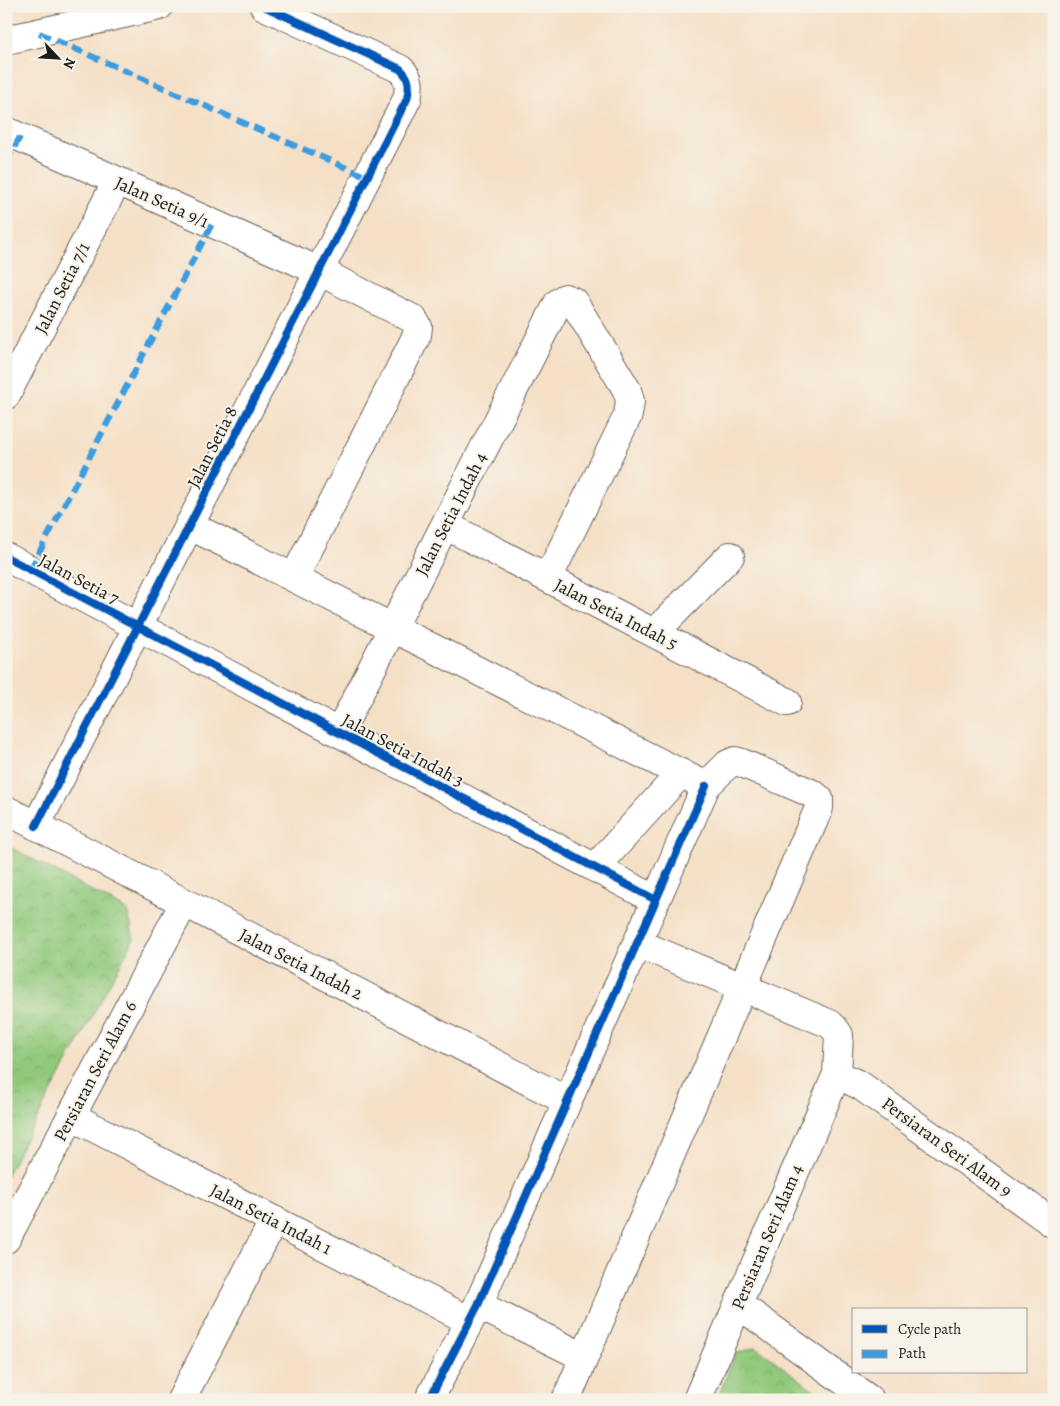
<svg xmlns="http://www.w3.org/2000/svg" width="1060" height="1406" font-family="Alegreya,serif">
<defs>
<pattern id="park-crowns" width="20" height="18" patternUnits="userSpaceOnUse" patternTransform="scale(1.25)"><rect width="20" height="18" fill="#91c97c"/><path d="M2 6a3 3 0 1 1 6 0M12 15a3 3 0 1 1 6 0" fill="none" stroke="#7cac6b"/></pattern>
</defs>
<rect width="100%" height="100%" fill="#f7f3e8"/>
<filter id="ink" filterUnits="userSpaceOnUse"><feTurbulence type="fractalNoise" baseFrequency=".02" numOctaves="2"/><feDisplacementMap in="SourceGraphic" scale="10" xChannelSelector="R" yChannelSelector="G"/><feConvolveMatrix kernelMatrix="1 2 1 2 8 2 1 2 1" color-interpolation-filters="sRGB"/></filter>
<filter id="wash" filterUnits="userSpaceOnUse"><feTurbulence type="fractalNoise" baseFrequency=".0096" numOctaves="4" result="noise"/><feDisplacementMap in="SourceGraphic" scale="20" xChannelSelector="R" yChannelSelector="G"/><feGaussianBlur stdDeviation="1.12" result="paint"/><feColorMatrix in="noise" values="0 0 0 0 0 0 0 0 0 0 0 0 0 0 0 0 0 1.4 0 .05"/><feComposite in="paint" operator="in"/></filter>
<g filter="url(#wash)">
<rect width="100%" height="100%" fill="#f5e0c7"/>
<!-- park -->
<path fill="url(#park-crowns)" stroke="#56724c" d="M6,845L127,910L134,939L6,1176Z
M756,1347L827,1400H717L735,1354Z"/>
</g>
<g filter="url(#ink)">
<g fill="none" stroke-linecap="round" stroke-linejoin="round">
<defs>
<path id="minor" d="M6,40L159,6
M6,131L319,271L413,319L418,327L417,335L294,578
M6,395L117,181
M189,525L706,786
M445,525L787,702
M6,557L656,900
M654,633L730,556
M339,733L558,303L565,298L573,301L627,390L630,401L628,415L548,578
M6,810L567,1101
M36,826L407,99C410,86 410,78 400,69L264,6
M595,868L681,773
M637,943L830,1024L835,1029L839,1035L837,1074L697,1400
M837,1074L861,1086L1054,1224
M71,1116L470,1321
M6,1239L184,903
M738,1304L870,1400
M478,1305L584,1357
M181,1400L274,1220
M429,1400L478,1305L706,786L728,764L735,761L742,763L813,794L819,799V808L566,1400"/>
</defs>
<!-- minor casing -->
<use href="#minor" stroke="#686158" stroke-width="30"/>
<!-- minor -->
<use href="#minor" stroke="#fff" stroke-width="28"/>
<!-- quiet -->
<path stroke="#3c9bdf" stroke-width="6" stroke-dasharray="12 6" stroke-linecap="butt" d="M39,33L367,177
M6,163L20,137
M30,570L212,224"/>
<defs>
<path id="cycleway" d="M6,557L656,900
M36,826L407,99C410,86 410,78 400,69L264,6
M429,1400L478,1305L706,786"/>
</defs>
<!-- cycleway casing -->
<use href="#cycleway" stroke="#f7f3e8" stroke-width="11"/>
<!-- cycleway -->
<use href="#cycleway" stroke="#0057b8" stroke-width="8"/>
</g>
</g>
<g text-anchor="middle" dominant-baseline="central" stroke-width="4" stroke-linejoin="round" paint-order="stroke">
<!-- street labels -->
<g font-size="18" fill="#1c1c1c" stroke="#f7f3e8">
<text transform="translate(162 202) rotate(24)">Jalan Setia 9/1</text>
<text transform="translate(62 288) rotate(-63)">Jalan Setia 7/1</text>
<text transform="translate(212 447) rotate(-63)">Jalan Setia 8</text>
<text transform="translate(451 514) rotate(-63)">Jalan Setia Indah 4</text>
<text transform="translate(79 579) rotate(28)">Jalan Setia 7</text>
<text transform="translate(616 614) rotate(27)">Jalan Setia Indah 5</text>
<text transform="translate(403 750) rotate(28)">Jalan Setia Indah 3</text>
<text transform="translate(301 964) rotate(27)">Jalan Setia Indah 2</text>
<text transform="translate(95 1071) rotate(-62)">Persiaran Seri Alam 6</text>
<text transform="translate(947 1147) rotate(36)">Persiaran Seri Alam 9</text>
<text transform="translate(271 1219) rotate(27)">Jalan Setia Indah 1</text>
<text transform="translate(767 1237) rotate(-67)">Persiaran Seri Alam 4</text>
</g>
</g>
<!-- margin -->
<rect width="1060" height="1406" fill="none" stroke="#f7f3e8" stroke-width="25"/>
<!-- legend -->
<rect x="852" y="1308" width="175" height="65" fill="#f7f3e8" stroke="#9f9d96"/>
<rect x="862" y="1325" width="25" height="8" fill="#0057b8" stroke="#9f9d96"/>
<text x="898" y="1334" font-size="15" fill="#1c1c1c">Cycle path</text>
<rect x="862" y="1350" width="25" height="8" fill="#3c9bdf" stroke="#9f9d96"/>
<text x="898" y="1358" font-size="15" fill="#1c1c1c">Path</text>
<!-- north arrow -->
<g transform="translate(58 58) rotate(115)" stroke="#f7f3e8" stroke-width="4" paint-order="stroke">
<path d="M0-4L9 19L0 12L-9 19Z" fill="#1c1c1c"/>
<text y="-8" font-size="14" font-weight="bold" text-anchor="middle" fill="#1c1c1c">N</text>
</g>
</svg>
